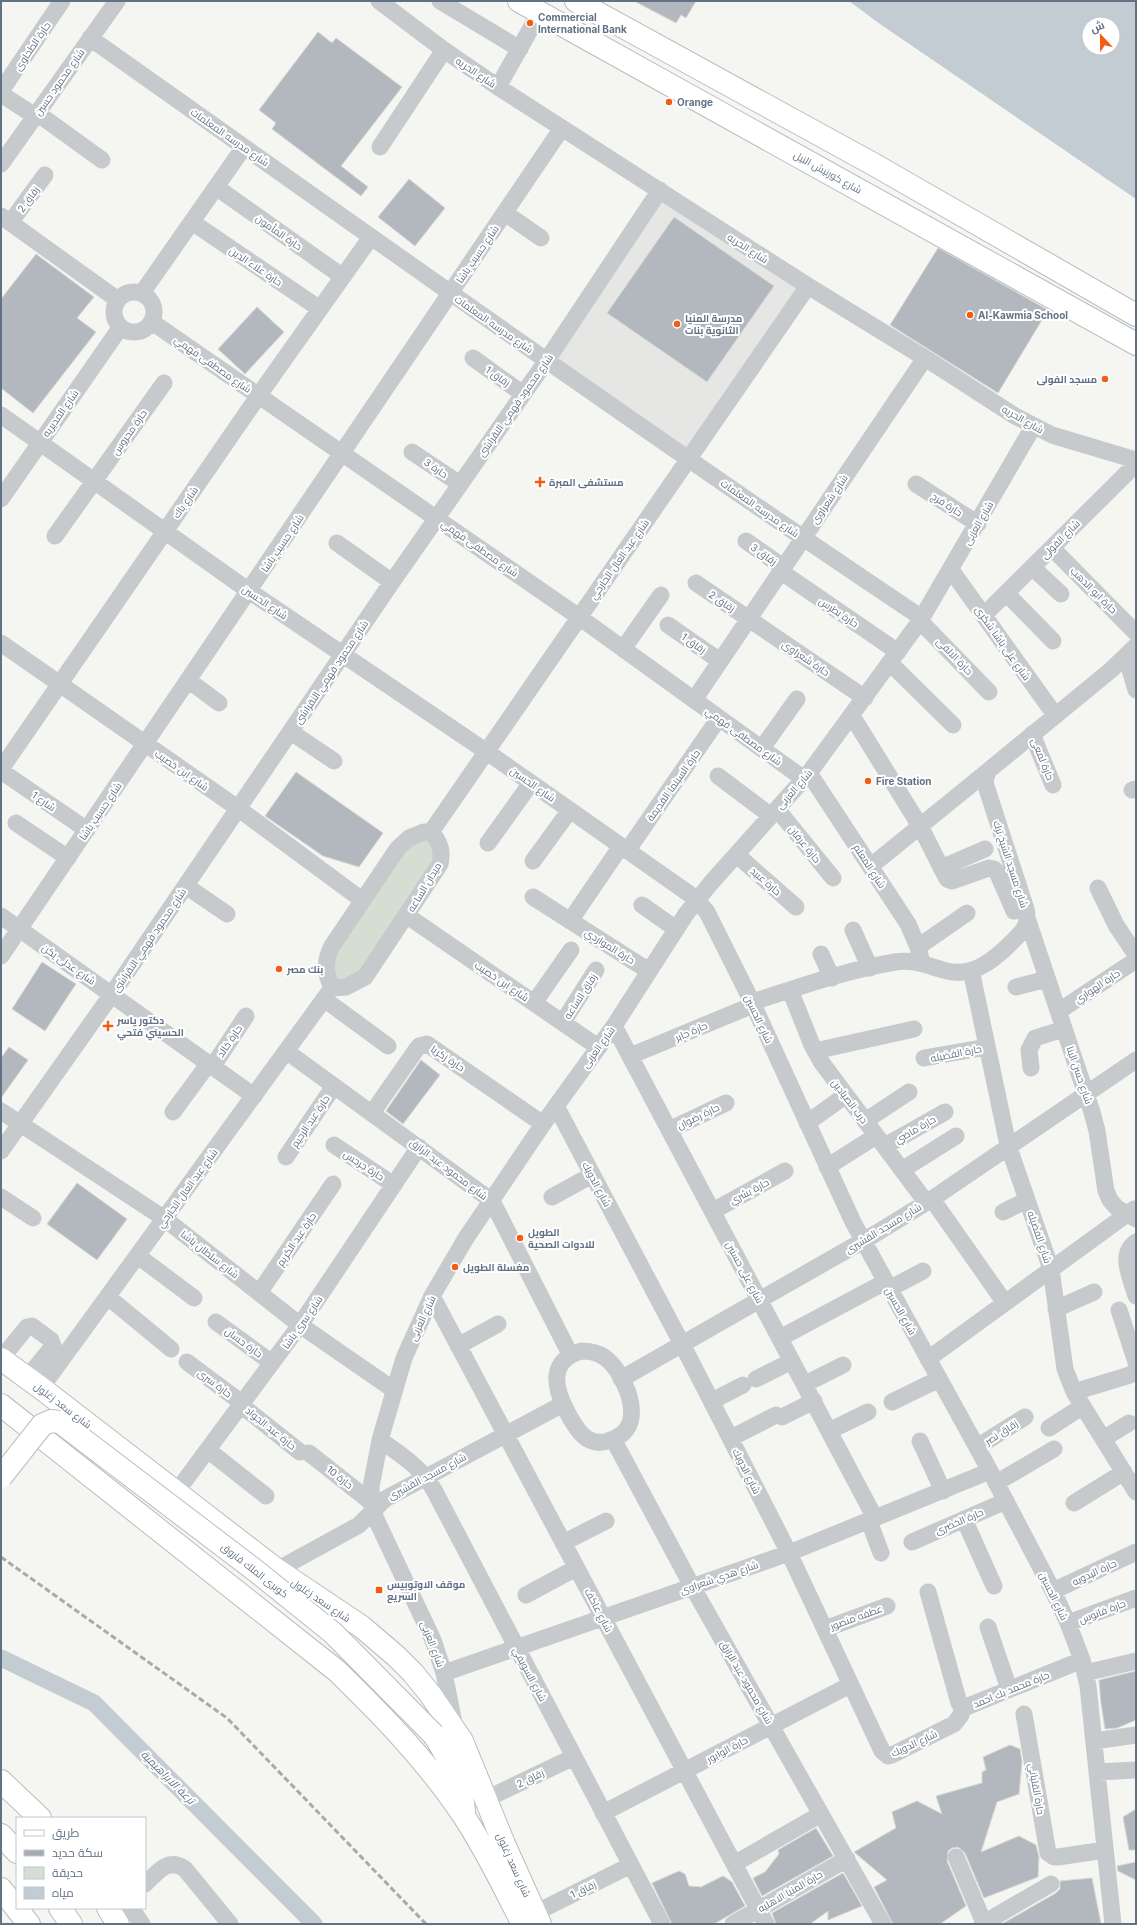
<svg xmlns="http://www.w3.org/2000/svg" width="1137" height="1925" font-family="Inter,Cairo,sans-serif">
<rect width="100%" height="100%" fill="#f5f6f1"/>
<!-- built -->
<path fill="#e6e7e5" d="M660,192L806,287L688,457L549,360Z"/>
<!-- green -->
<path fill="#d5ded2" d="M429,838L436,857L362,973L334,983L332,957L408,844Z"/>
<!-- water -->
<path fill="#c2ccd2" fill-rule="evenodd" d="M849,1H1136V199L880,24ZM1089,24H1113V48H1089Z"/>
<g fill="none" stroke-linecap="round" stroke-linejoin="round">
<!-- canal -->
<path stroke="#c2ccd2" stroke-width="17" d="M1,1658L94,1703L314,1924"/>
</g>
<!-- building -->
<path fill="#b2b8be" stroke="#d6d7d4" d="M634,1H696L686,18L681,15L676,23Z
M318,32L332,43L336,38L402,87L341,166L368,187L361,196L272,129L276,123L259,110Z
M409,179L445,208L415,246L378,217Z
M674,217L774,286L707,382L607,313Z
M938,248L1048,310L998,393L890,325Z
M36,254L94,297L77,318L96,332L33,413L1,388V299Z
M257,307L284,332L245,374L218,349Z
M296,772L383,833L359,867L323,856L265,816Z
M42,962L76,984L45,1031L12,1009Z
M9,1047L28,1060L1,1098V1058Z
M421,1060L440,1075L403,1124L386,1111Z
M77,1183L127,1219L97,1260L47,1224Z
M1136,1671V1720L1117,1728L1105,1729L1101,1703L1099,1680Z
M1010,1745L1020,1749L1022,1762L1019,1794L997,1802L981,1852L1019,1836L1036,1845L1039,1857L1038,1877L984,1898L965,1853L958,1847L952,1848L948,1851L947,1861L966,1906L940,1924H893L874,1887L887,1880L854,1852L896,1828L892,1812L917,1801L942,1814L936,1796L982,1783V1772L986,1770L983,1757Z
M1136,1809V1850H1129L1123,1817Z
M816,1828L833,1856L762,1896L753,1878L765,1872L779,1854L778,1850Z
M1136,1862V1880L1118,1871L1117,1866Z
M679,1871L685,1874L689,1886L701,1887L723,1876L732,1882L745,1906L714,1924H672L652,1883Z
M843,1873L862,1906L828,1920V1911L810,1924H776L772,1913Z
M1092,1878L1101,1924H1002L1056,1893L1060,1889V1881Z"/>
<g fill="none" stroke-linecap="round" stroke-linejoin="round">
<defs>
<path id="major" d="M519,1L1136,344
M576,1L873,164L1136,315
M1,1359L41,1388L277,1570L362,1627L396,1656L413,1673L430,1694L462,1741L504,1844L540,1924
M1,1405L337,1671C383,1716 427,1761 463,1815C486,1849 504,1888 523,1924
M434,1735C450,1760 462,1782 464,1812
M1,1781L40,1818
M108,1908L118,1924"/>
<path id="highway" d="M1,1835L17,1852
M1,1889L29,1924
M60,1908L71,1924"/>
</defs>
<!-- major casing -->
<use href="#major" stroke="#b9bcc0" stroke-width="24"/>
<!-- highway casing -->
<use href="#highway" stroke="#b9bbbe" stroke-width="24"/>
<!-- minor -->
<path stroke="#c7cacd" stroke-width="17" d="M379,1L444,50L498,87L808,286L925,358L1015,416L1052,435L1136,460
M440,1L520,49
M90,38C366,233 641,430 922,618
M498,87L540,12
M1,91L62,1
M1,94L35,116
M37,113L102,160
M380,147L444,50
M1,164L117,1
M216,187L343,277
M505,213L541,238
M1,216L118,300
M192,222L320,309
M10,223L45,175
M114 312a20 20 0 1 1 40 0a20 20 0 1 1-40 0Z
M142,293L244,147
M152,322L579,617L804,779
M473,358L523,394
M1,415L249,591L487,752L688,893L697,900L707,912L752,1002L853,1222L990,1471L1053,1591L1068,1623L1082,1660L1088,1686L1113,1924
M412,452L460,484
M916,484L978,524
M1,499L120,328
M55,536L164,383
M746,541L783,567
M337,543L392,582
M1052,548L1136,633
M1032,567L1061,594
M951,570L1055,715
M780,571L898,652
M696,583L865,698
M1006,593L1053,641
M984,615L1136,464
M920,621L989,692
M668,625L720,661
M1,643L239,809L362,900
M623,649L661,595
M1126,656L1136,690
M890,663L953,725
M188,680L219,703
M694,700L925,358
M852,716L920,826L947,879L952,881L989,868L994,869L997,872L1014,911L1026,909
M291,732L334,761
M1032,734L1053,785
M762,748L797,699
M1,769L259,395L371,237
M1,771L87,830
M809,773L908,924L918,947L922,963
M718,776L771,816
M1132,790L1136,789
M777,809L833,878
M16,823L68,858
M424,832H431C440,842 443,851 440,864L365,977L346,987L332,988C325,973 324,961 332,946L398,848L409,838Z
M431,832L808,286
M488,843L531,783
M627,851L719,718
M737,855L796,907
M533,861L570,810
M871,866L988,771
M941,868L985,849
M186,886L227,914
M1098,888L1116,925L1136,955
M533,897L649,971
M642,905L676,929
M406,915L598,1047
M1,916L254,1096
M570,921L621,846
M1028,921L1092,1112L1097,1131L1106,1191L1110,1200L1117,1208L1136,1219
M853,930L870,968
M918,947L967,913
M821,954L832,978
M1,956L562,128
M971,970L1008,1145L1051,1269L1065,1369L1074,1392L1136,1492
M1016,987L1047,979
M790,990L812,1045L822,1063L926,1202
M324,999L388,1046
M752,1002C799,987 847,970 895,962C913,959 926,965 943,970C971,979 993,961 1012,942C1023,931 1030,925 1026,909L986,786L985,781L988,771L1111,670L1136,646
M534,1003L571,950
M1059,1011L1136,960
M563,1022L596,970
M614,1026L875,1518
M286,1051L492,1201L570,1354
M815,1051L914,1029
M630,1056L753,1005
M924,1058L987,1047
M213,1066L246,1016
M1031,1068L1029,1050L1035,1038L1064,1029
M556,1106L682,1344L789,1553L882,1751L888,1756L892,1755L954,1724L961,1715L962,1707
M1,1111L165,1219L300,1325L394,1390
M173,1112L209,1063
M372,1113L416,1050L419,1046L427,1044L543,1124
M865,1121L909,1092
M807,1123L846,1095
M669,1130L726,1103
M334,1145L394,1185
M885,1146L945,1112
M1,1151L112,994L392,582L547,360L660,190
M286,1157L334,1086
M827,1167L876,1136
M902,1170L956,1136
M1,1197L33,1218
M552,1197L592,1175
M932,1199L1005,1303
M713,1211L785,1171
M1003,1212L1027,1200
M1136,1242C1118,1254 1131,1278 1136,1296
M138,1256L194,1298
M889,1289L923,1271
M259,1293L333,1184
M432,1296L766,1924
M108,1297L171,1349
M1056,1309L1094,1292
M1119,1310L1136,1362
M216,1322L272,1363
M780,1338L885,1282
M458,1346L498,1324
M581,1351C589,1351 597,1352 604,1357C622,1369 641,1411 626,1430C622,1435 615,1439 608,1441C586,1448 575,1427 566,1410C554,1386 549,1361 581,1351Z
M1,1359L27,1327L32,1326L51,1340L53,1346L27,1378
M928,1359L1134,1209
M187,1362L242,1403
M621,1379L875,1234L932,1199L1136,1060
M756,1379L792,1361
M805,1384L843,1365
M41,1388L332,988
M1074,1392L1130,1375L1136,1370
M712,1401L743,1385
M892,1402L939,1379
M241,1405L300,1452
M782,1417L814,1401
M1049,1428L1083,1406
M829,1431L868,1412
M731,1438L776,1415
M613,1439L692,1586L883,1924
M1103,1439L1129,1423
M380,1440C401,1455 421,1467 434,1490L662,1924
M920,1441L943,1491
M977,1447L1025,1417
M208,1450L266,1496
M309,1453L371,1502
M996,1483L1054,1449
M177,1491L300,1325L419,1147
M1074,1503L1124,1472
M964,1519L994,1586
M869,1521L881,1553
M912,1542L1006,1501
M563,1543L606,1521
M277,1570L359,1525L385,1499L563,1404
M1053,1591L1136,1552
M928,1592L959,1703L962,1707H966L1082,1660
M526,1595L576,1568
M1068,1623L1136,1598
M988,1627L1009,1689
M825,1629L887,1606
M444,1673L789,1553L990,1471
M1085,1673L1136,1661
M1024,1714L1048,1853L1054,1857H1058L1105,1850
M455,1728L444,1673L433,1640L375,1517L372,1506L371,1487L380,1440L404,1358L432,1296L466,1238L543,1124L614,1026L686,914L710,884L809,773L920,621L1033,427
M1094,1741L1136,1735
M1097,1772L1136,1770
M486,1799L574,1757
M603,1813L850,1685
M956,1857L984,1923
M734,1864L821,1814
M145,1884C158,1872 168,1857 185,1869L230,1924
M131,1908L142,1924
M535,1913L631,1865
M733,1924L847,1859
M982,1924L1051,1884"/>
<!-- major -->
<use href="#major" stroke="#fff" stroke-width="22"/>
<!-- highway -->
<use href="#highway" stroke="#fff" stroke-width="22"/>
<!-- rail -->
<path stroke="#a6abb1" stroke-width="3" stroke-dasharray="6 3" stroke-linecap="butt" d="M1,1557L227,1718L426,1924"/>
<defs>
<path id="major-bridge" d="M1,1477L42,1425L51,1421L60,1422L256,1571L333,1633L434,1735"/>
</defs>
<!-- major-bridge casing -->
<use href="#major-bridge" stroke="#b9bcc0" stroke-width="24" stroke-linecap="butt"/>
<!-- major-bridge -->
<use href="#major-bridge" stroke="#fff" stroke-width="22"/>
</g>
<!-- markers -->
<g fill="#f25d15" stroke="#fff" stroke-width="1.5">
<circle cx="530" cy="23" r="4"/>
<circle cx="669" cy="102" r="4"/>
<circle cx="970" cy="315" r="4"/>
<circle cx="677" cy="324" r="4"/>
<circle cx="1105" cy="379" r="4"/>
<path d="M538 476h4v4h4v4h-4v4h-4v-4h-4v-4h4z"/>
<circle cx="868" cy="781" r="4"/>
<circle cx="279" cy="969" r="4"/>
<path d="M106 1020h4v4h4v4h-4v4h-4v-4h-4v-4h4z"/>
<circle cx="520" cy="1238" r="4"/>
<circle cx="455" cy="1267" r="4"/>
<rect x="375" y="1586" width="8" height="8" rx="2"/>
</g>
<g text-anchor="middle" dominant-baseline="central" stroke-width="4" stroke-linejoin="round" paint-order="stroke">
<!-- poi labels -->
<g font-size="10" font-weight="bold" fill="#627285" stroke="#fff" text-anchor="start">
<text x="538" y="17">Commercial<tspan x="538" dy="12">International Bank</tspan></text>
<text x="677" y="102">Orange</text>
<text x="978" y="315">Al-Kawmia School</text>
<text x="685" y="318">مدرسة المنيا<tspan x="685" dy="12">الثانوية بنات</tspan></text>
<text x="1097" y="379" text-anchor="end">مسجد الفولى</text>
<text x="549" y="482">مستشفى المبرة</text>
<text x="876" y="781">Fire Station</text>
<text x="287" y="969">بنك مصر</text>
<text x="117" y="1020">دكتور ياسر<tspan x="117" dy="12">الحسيني فتحي</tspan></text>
<text x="528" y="1232">الطويل<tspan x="528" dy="12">للادوات الصحية</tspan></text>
<text x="463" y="1267">مغسلة الطويل</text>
<text x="387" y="1584">موقف الاوتوبيس<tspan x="387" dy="12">السريع</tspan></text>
</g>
<!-- street labels -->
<g font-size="10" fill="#627285" stroke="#fff">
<text transform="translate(32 46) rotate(-56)">حارة الطحاوى</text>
<text transform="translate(476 72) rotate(34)">شارع الحريه</text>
<text transform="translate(59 82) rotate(-55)">شارع محمود حسين</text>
<text transform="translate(230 137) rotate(35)">شارع مدرسه المعلمات</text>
<text transform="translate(828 172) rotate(29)">شارع كورنيش النيل</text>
<text transform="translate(28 199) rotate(-54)">زقاق 2</text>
<text transform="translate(279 232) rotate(35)">حارة المأمون</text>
<text transform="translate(748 248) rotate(33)">شارع الحريه</text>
<text transform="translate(477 254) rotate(-56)">شارع حسيب باشا</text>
<text transform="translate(256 266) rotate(34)">حارة علاء الدين</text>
<text transform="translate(494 324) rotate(35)">شارع مدرسه المعلمات</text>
<text transform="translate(213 364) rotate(35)">شارع مصطفى فهمي</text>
<text transform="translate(498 376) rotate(35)">زقاق 1</text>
<text transform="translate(515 405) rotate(-55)">شارع محمود فهمي النقراشى</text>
<text transform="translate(60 413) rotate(-55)">شارع المديريه</text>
<text transform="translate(1023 419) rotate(30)">شارع الحريه</text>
<text transform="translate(129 432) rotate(-55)">حارة محروس</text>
<text transform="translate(436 468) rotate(34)">حارة 3</text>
<text transform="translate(829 499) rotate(-56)">شارع شعراوى</text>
<text transform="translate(185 502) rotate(-55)">شارع باك</text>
<text transform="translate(947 504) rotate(33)">حارة فرج</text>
<text transform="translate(760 508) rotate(35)">شارع مدرسه المعلمات</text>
<text transform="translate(978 523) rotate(-60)">شارع العزبى</text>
<text transform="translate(1060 539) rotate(-45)">شارع الفولى</text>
<text transform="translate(282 543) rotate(-56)">شارع حسيب باشا</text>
<text transform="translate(480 548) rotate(35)">شارع مصطفى فهمي</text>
<text transform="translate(764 554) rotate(35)">زقاق 3</text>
<text transform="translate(619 559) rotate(-55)">شارع عبد العال الجارحي</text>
<text transform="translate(1094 590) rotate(45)">حارة ابو الدهب</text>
<text transform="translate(722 601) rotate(34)">زقاق 2</text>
<text transform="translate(265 602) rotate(34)">شارع الحسين</text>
<text transform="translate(839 612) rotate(34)">حارة بطرس</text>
<text transform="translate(694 643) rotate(35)">زقاق 1</text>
<text transform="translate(1003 643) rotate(55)">شارع على باشا شكرى</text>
<text transform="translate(955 656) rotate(46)">حارة الالفى</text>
<text transform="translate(806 658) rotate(34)">حارة شعراوى</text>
<text transform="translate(331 672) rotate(-56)">شارع محمود فهمي النقراشى</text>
<text transform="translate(744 736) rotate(36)">شارع مصطفى فهمي</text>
<text transform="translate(1043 759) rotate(68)">حارة لمعى</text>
<text transform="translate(182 770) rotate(35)">شارع ابن خصيب</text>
<text transform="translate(533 784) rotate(35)">شارع الحسين</text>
<text transform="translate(673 785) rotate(-55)">حارة السينما القديمة</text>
<text transform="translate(794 789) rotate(-49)">شارع العزبى</text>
<text transform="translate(44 801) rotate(35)">شارع 1</text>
<text transform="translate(100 811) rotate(-56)">شارع حسيب باشا</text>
<text transform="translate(805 844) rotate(51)">حارة عرفان</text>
<text transform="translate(1011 864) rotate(72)">شارع مسجد الشيخ ترك</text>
<text transform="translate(870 866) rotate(57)">شارع المعلم</text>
<text transform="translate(766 881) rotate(41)">حارة عبيد</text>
<text transform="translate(424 887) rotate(-59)">ميدان الساعه</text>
<text transform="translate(149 940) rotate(-56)">شارع محمود فهمي النقراشى</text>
<text transform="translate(610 946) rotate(32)">حارة المواردي</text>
<text transform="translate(69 964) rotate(35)">شارع عدلى يكن</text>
<text transform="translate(502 981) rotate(34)">شارع ابن خصيب</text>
<text transform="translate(1097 986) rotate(-34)">حارة الهواري</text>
<text transform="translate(580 996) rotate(-57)">زقاق الساعه</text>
<text transform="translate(759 1019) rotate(65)">شارع الحسين</text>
<text transform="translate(691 1031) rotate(-23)">حارة جابر</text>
<text transform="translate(229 1041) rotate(-56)">حارة خالد</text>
<text transform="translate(598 1047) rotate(-54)">شارع العزبى</text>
<text transform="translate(956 1053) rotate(-11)">حارة الفضيله</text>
<text transform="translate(448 1058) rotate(34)">حارة زكريا</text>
<text transform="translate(1080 1075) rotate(71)">شارع حسن البنا</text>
<text transform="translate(850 1101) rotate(53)">درب الصيادين</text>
<text transform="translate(698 1116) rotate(-26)">حارة رضوان</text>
<text transform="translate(310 1121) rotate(-56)">حارة عبد الرحيم</text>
<text transform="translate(915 1129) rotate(-30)">حارة ماضي</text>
<text transform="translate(364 1165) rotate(33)">حارة جرجس</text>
<text transform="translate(449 1169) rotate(37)">شارع محمود عبد الرازق</text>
<text transform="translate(597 1184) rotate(62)">شارع الدويك</text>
<text transform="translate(187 1188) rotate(-54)">شارع عبد العال الجارحي</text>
<text transform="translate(749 1191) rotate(-28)">حارة بشري</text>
<text transform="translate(883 1228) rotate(-31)">شارع مسجد القشيرى</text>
<text transform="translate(1040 1237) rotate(71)">شارع الفضيله</text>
<text transform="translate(296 1239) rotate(-56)">حارة عبد الكريم</text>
<text transform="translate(210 1254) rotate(38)">شارع سلطان باشا</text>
<text transform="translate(745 1272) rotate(62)">شارع على حسنين</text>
<text transform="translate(901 1311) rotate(61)">شارع الحسين</text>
<text transform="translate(422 1318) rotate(-65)">شارع العزبى</text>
<text transform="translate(302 1322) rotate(-55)">شارع سرى باشا</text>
<text transform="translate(244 1342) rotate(36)">حارة حسان</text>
<text transform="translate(215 1383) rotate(37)">حارة سرى</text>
<text transform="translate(63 1405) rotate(37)">شارع سعد زغلول</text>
<text transform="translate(271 1428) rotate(39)">حارة عبد الجواد</text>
<text transform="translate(1001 1432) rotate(-33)">زقاق نصر</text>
<text transform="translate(747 1471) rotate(63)">شارع الدويك</text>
<text transform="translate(427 1476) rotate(-28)">شارع مسجد القشيرى</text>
<text transform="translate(340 1477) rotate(38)">حارة 10</text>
<text transform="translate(959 1521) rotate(-23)">حارة الخضرى</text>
<text transform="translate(255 1570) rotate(38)">كوبرى الملك فاروق</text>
<text transform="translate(1094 1572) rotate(-25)">حارة البدويه</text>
<text transform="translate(719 1577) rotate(-19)">شارع هدي شعراوى</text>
<text transform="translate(1054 1596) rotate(64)">شارع الحسين</text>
<text transform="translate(321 1600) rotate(34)">شارع سعد زغلول</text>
<text transform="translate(599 1610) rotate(62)">شارع عاكف</text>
<text transform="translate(1102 1611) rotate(-21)">حارة فانوس</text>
<text transform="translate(856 1617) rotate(-20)">عطفه منصور</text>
<text transform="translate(433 1644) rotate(69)">شارع العزبى</text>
<text transform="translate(530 1674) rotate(62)">شارع السويفي</text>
<text transform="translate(747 1682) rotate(60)">شارع محمود عبد الرازق</text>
<text transform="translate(1011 1689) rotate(-22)">حارة محمد بك احمد</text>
<text transform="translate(914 1743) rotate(-25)">شارع الدويك</text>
<text transform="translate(727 1749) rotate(-28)">حارة الوابور</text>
<text transform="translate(530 1778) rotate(-26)">زقاق 2</text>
<text transform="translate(1037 1789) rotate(80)">حارة القلياني</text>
<text transform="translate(514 1865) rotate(66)">شارع سعد زغلول</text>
<text transform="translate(583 1889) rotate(-26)">زقاق 1</text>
<text transform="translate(790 1891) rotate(-30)">حارة المنيا الاهليه</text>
</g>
<!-- water labels -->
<g font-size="11" font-style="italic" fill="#5d7583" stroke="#fff">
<text transform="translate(168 1777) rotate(45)">ترعة الابراهيمية</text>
</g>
</g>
<!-- border -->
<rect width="1137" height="1925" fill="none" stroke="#627285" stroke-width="4"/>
<!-- legend -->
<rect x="16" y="1817" width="130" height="92" fill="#ffffff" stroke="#c0c7ce"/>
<rect x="24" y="1830" width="20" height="6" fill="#ffffff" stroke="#c0c7ce"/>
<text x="52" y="1837" font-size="12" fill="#627285">طريق</text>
<rect x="24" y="1850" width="20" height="6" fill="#a6abb1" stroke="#c0c7ce"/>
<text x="52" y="1857" font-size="12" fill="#627285">سكة حديد</text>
<rect x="24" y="1867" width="20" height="12" fill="#d5ded2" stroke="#c0c7ce"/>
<text x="52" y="1877" font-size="12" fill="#627285">حديقة</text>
<rect x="24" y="1887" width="20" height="12" fill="#c2ccd2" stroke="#c0c7ce"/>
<text x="52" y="1897" font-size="12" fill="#627285">مياه</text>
<!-- north arrow -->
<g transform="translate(1101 36) rotate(338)"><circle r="19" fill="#ffffff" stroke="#c0c7ce"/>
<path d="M0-3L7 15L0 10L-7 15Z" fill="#f25d15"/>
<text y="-6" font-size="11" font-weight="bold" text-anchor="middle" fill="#627285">ش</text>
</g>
</svg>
